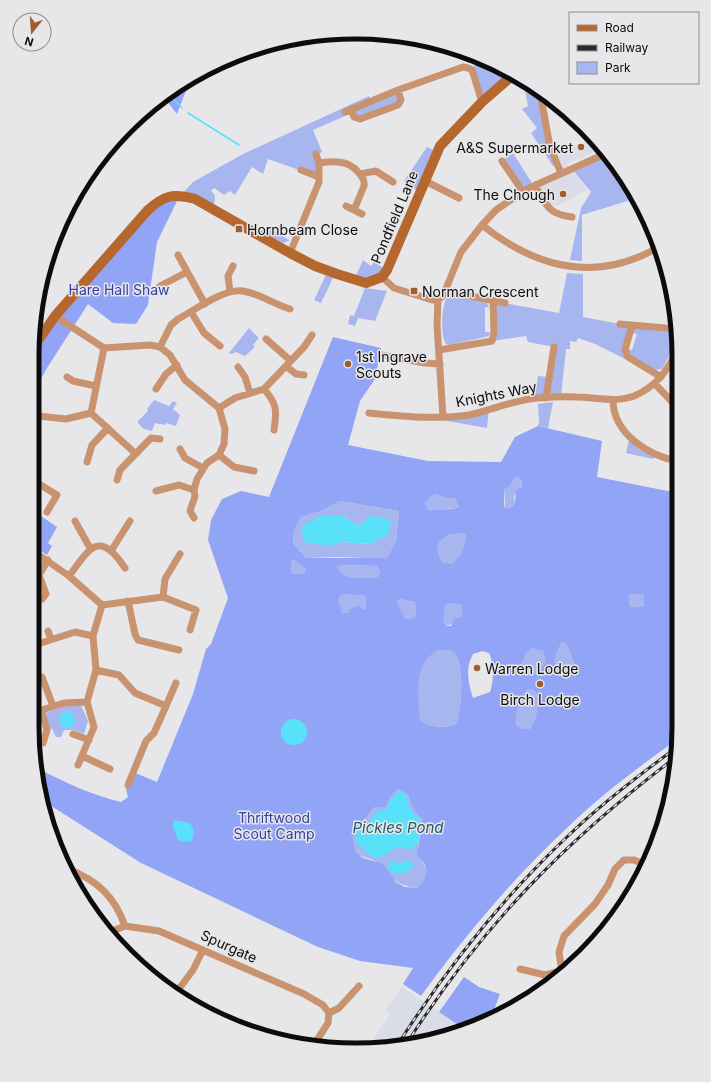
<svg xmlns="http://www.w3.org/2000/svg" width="711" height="1082" font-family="Inter,sans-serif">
<rect width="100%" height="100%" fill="#e7e7ea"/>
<!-- built -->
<path fill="#dadde7" d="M593,138L603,148L567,164L587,190L559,205L550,206L540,191L542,187L563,177L557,156L558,153Z
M402,987L458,1025L453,1033L439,1039L367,1048L390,1015L385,1010Z"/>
<!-- green -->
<path fill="#a8b6ef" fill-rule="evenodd" d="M486,61L515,74L482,102L472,70L475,65Z
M519,77L540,92L556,164L553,166L531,133L537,128L522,109L528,106L524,85Z
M398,90L401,100L360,119L352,113L313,130L322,152L317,155L319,177L268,159L263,174L252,167L235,195L230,191L224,195L214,188L211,191L215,195L214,206L184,192L193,182L243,154L369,96L371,101Z
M427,147L437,152L420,193L404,181Z
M513,153L532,183L521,189L502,161Z
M607,153L637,198L582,215V261L570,260L581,208L591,192L571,168Z
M268,227L289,240V241L283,243L264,233Z
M363,260L371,266L374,262L387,270L385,274L354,280Z
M567,273L583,274V317L620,324L628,328L626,357L625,359L595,344L578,338L576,342L570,341V349H566L561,397L535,395L538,376L549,377L554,347L528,342L526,336L492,341L493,301L559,313Z
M326,275L333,278L321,303L314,300Z
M365,288L387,291L375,321L358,318L355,326L348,324L350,315L354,316Z
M449,295L487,303L489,308L485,307V332H490L489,336L449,345L446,344C440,336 441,301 449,295Z
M249,328L259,338L253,345L255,347L245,356L236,352L231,354L229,353Z
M634,328L674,332L671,353L662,369L655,370L630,357L628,349L632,350L637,334L633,333Z
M154,400L169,406L173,401L177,403L173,409L180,415L176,426L166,423L165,425L155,423L152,431L144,429L138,423V421L148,411L147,409Z
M553,402L548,428L538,426L539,423L538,404Z
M489,409L487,428L447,421L446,417Z
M629,440L640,450L654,457L653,459L626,453Z
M516,477L520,478C525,486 520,490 514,496L515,503L508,508H504L505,503L504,489L509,487Z
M435,494L446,498H454L459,507C448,510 440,508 429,510L425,504L430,497Z
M340,501L399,511L396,541L386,559L340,557L306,558L293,543L294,531L301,517L321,511ZM343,516L359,526L370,544L342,542Z
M460,533L466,535C465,548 461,555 452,564H442L437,550L439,542L448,535Z
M293,559L306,570V573L292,574L291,564Z
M343,565L377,566L380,571L378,577C364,578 345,582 337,567Z
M346,594L367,596L366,608L344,613C338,609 339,602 340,596Z
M629,594H644V607H629Z
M399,599L415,602L416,615L414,619H404L397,603Z
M453,603L462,605V617C454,621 450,629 442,623L445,605Z
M563,642L568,646C570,654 575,662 575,670L568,676C550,676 554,651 563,642Z
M521 661a13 13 0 1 1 26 0a13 13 0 1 1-26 0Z
M439,650C445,650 452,649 456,655C464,667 462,710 456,724C446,728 428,728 420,720C417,695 413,663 439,650Z
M528,689H531L536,693C539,704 537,719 530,729H523L516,725C515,713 520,698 528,689Z
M81,705L88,721L84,734L73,730H64L61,737H56L52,729L49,728L45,713L65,706Z
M398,789L408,793L413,809L422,819C421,828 418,839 418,848C419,865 438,871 417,888C394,885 393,877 377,863C372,858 363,858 358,854C353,849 351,836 354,830C356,825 371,813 375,807H385L390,797Z"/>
<!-- forest -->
<path fill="#92a4f6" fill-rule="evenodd" d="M190,80L177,114L163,96Z
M180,195L157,242L148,305L136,324L113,323L88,304L47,368L34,391L35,345L147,211Z
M333,337L381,348L375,379L360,401L348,445L428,461L501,462L515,437L538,426L602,441L597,477L678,493L676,740C639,767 601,795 568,827C513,878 465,936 421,996L403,984L413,968L360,961L318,947L141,863L45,802L39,769C66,783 92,795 121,802L128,797L126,789L133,772L157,782L193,694L206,649L211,644L228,598L208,540L211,520L222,499L241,491L269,497ZM516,477L520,478L522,482V487L516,490L515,503L509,508H504V489L509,487ZM435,494L446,498H454L459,507C448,511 440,508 429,510L425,504L430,497ZM340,501L399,511L396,541L386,559L381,558H306L293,543L294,531L301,517L321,511ZM460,533L466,535C465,548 461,555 452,564L442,563L437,550L439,542L448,535ZM293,559L306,570L305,573L292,574L291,564ZM343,565L377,566L380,571L378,577C364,578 345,582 337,567ZM346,594L366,596V608L363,609L358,606L352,608L349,612L344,613L342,612L339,602L340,596ZM629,594H644V607H629ZM399,599L415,602L416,615L414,618L405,619L397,603ZM453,603L462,605V617L455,618L451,626H447L443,622L445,605ZM563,642L568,646C570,654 575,662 575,670L568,676C550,676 554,651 563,642ZM533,648L543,651L546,662L540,672C532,676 524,675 521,665L526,652ZM439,650C445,650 452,649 456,655C464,667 462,710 456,724C446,728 428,728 420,720C418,695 413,663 439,650ZM482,651L489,653C494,663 494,681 490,692L473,698C468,682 465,669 473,654ZM528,689H531L536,693C539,704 537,719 530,729H523L516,725C515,713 520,698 528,689ZM398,789L408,794L413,809L422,819L417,856C430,865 429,878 417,888L405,887L396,882L383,864L363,858L356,852L353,841L354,830L375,807H386L390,797Z
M41,516L57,527L48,543L52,546L47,555L33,546V529Z
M33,555L45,564L33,600Z
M464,977L479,987L500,994L492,1015L453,1033L458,1025L439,1012Z"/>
<!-- water -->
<path fill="#5ae1fa" d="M320,516H343L359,526L371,516L391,520L389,534L370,544L342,542L331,546L303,542L302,526Z
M59 720a8 8 0 1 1 16 0a8 8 0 1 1-16 0Z
M281 732a13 13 0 1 1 26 0a13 13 0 1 1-26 0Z
M398,791L405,793L411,811L420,819L419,841L413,849L396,848L377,859L365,851L355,841L359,829L366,826L376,812L387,809L390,800Z
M174,820L190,823L194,831L192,841L184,842L178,840L173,826Z
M407,860L412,862L414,865C410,874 398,875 390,872L388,868L389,861L401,863Z"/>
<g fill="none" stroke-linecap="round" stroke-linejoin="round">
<!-- stream -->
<path stroke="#5ae1fa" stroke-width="1.5" d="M168,93L182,108
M188,113L239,145"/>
<!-- street -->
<path stroke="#c99370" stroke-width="7" d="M540,92L550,147L561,173
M351,109L354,117L360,119L398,105L401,100L398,90
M345,112L398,90L463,67L468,68L472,70L482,102
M502,161L523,192
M319,163C334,161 348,160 358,172C362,176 365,181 364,186L354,210
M301,170L319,177
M360,174L376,171L393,182
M425,181L459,198
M535,185C546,205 548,214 572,217
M346,206L362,214
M482,225C536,268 595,284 659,247
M290,253L319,182V163L316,154
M178,255L205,304
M382,277L394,288L432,300H438
M160,286L187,272
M445,291L505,303
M230,292L228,276L233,266
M438,300L443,296L461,252L482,225L496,210L527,189L607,153
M438,300L437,325L443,417
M191,312L204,333L220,346
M55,316L104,348L150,345L160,347L170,355L185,380L219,408L225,429L224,444L219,455L207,463L197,479L194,490L195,496L190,511L194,518
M620,324L677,329
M632,325L625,350L628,357L661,377
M266,339L291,361
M160,347L171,325L178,319C195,310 224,288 243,291C260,294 274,304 290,309
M104,348L91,413L136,454
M439,350L492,341L494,333L493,301
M381,355L425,363L440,364
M286,366L296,374L304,375
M238,367L245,377L250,393
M67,377L73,381L96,386
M655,384L678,408
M156,389L166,374L177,365
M264,389C277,404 277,410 274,430
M546,398L554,347
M613,400C613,433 648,456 678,461
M219,408L235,398L264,389L304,347L312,335
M369,413C402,416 435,420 469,415C492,410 514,400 537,398C550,397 564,396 576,397C596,397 615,403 634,396C656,387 668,370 678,349
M38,416L66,419L91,413
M180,449L185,458L203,468
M219,455L234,467L254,471
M87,462L92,445L108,428
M117,480L120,470L151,438L160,439
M34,481L57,495L47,512
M156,491L179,485L194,490
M75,521L90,548
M33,551L69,576L102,605L93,636L96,670L87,702L94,727L78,765
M111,551L130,521
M69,576C90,548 99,529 125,568
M163,597L165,579L180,554
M42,599L46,594L39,575L48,560
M128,601L135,634L138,640L179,650
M102,605L163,597L196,610L190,630
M48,631L51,639
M38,644L75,632L93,636
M96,670L119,675L135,693L166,706L154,733L146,741L128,785
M42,677L53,706
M166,706L176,683
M41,710L47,730L43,743
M32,713L64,703L87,702
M73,734L89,740
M82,756L110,769
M68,869C97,880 115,897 125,926
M110,932L125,926L159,931L304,994L323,1005L329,1013
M520,969L545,975L561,971
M562,972L559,952L564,936L595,904L608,885L615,869L624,860H634L646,865
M176,993L193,970L203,950
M315,1043L328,1023L329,1013L339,1008L359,986"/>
<!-- secondary -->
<path stroke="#b5672e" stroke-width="10" d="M35,345L55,316L147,211C164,195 173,193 195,199L290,253L315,266L337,274L366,283L382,277L387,270L440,146L482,102L514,74"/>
<defs>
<path id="rail" d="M407,1043C482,926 565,841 676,757
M398,1044C447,968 502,898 568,836C601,804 639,775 676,748"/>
</defs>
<!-- rail casing -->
<use href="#rail" stroke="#2c2c2d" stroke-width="3"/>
<!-- rail -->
<use href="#rail" stroke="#e7e7ea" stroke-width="1.5" stroke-dasharray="4.5" stroke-linecap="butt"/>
</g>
<!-- markers -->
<g fill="#a25d2f" stroke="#e7e7ea" stroke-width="1.5">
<circle cx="581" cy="147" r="4"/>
<circle cx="563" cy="194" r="4"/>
<rect x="235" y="225" width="8" height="8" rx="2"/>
<rect x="410" y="287" width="8" height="8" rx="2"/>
<circle cx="348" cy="364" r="4"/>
<circle cx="477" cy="668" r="4"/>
<circle cx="540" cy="684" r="4"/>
</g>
<g text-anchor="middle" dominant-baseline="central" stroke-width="3" stroke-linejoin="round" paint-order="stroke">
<!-- poi labels -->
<g font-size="14" fill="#0c0c0d" stroke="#e7e7ea" text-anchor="start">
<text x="573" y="147" text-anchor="end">A&amp;S Supermarket</text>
<text x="555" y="194" text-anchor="end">The Chough</text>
<text x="247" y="229">Hornbeam Close</text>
<text x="422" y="291">Norman Crescent</text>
<text x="356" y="356">1st Ingrave<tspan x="356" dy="16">Scouts</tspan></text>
<text x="485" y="668">Warren Lodge</text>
<text x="540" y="699" text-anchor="middle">Birch Lodge</text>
</g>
<!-- street labels -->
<g font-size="14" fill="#0c0c0d" stroke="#e7e7ea">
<text transform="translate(394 217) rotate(-67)">Pondfield Lane</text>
<text transform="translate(496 394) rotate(-11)">Knights Way</text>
<text transform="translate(229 946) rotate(24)">Spurgate</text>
</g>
<!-- park labels -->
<g font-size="14" fill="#363f9c" stroke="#e7e7ea">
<text x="119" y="289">Hare Hall Shaw</text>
<text x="274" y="817">Thriftwood<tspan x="274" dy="16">Scout Camp</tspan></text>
</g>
<!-- water labels -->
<g font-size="15" font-style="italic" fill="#255d67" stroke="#e7e7ea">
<text x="398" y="827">Pickles Pond</text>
</g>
</g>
<!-- crop -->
<path d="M0 0H711V1082H0ZM355 39H356A316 316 0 0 1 672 355V727A316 316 0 0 1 356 1043H355A316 316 0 0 1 39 727V355A316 316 0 0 1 355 39Z" fill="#e7e7ea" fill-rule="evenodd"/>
<path fill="none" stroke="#0c0c0d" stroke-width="5" d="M355 39H356A316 316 0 0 1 672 355V727A316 316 0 0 1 356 1043H355A316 316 0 0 1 39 727V355A316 316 0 0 1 355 39Z"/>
<!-- legend -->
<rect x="569" y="12" width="130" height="72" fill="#e7e7ea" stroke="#8f8f92"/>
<rect x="577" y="25" width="20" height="6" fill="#b5672e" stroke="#8f8f92"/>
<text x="605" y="32" font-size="12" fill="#0c0c0d">Road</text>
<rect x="577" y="45" width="20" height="6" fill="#2c2c2d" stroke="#8f8f92"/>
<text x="605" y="52" font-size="12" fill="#0c0c0d">Railway</text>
<rect x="577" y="62" width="20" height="12" fill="#a8b6ef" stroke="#8f8f92"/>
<text x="605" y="72" font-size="12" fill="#0c0c0d">Park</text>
<!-- north arrow -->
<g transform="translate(32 32) rotate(197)"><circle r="19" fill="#e7e7ea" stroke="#8f8f92"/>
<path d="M0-3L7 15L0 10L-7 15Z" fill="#a25d2f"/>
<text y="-6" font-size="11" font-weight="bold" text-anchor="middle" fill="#0c0c0d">N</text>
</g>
</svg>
